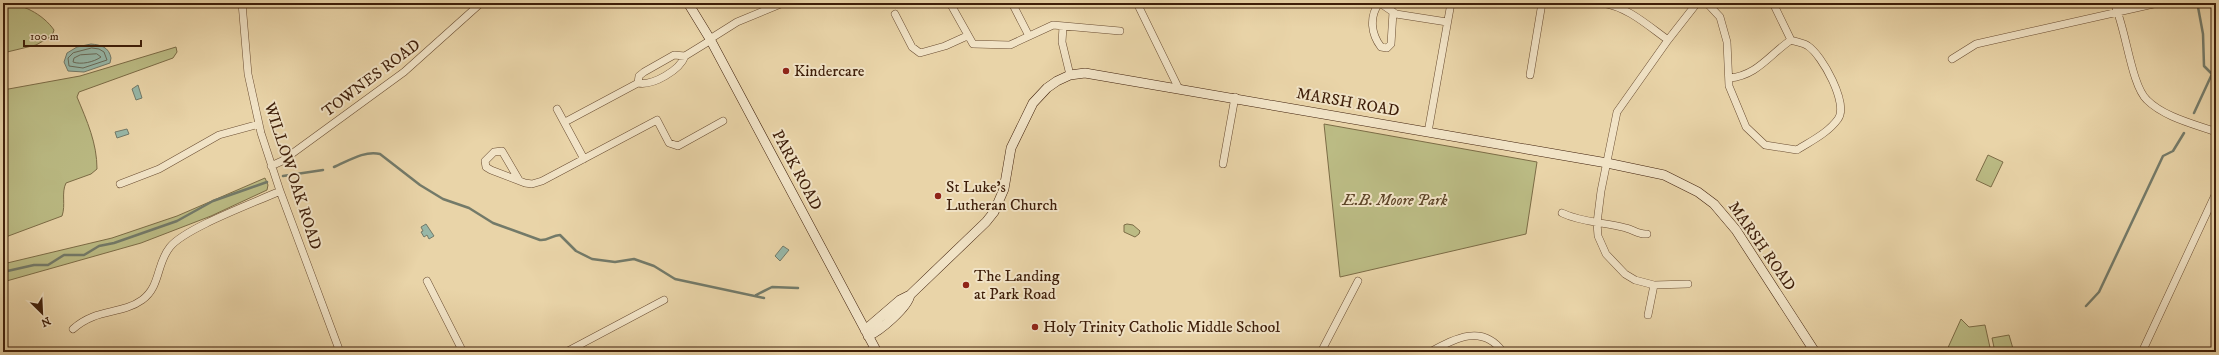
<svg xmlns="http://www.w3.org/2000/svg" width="2219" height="355" font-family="'IM FELL DW Pica',serif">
<rect width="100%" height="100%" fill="#e9d4a8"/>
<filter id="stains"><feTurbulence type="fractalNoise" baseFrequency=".005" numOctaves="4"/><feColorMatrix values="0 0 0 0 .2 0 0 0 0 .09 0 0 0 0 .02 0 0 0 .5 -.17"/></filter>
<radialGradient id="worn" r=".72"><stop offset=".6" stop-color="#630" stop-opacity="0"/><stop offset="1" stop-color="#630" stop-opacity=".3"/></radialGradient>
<!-- green -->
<path fill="#bbbb84" stroke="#7c6c46" d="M3,3C21,3 43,14 54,30L52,36L36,45L3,53Z
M176,47L177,52L173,58L79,92L77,97C87,121 97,143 97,169L91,174L66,183C61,193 66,205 62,216L3,238V90L80,76Z
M1324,124L1537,162L1526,234L1340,277Z
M1988,155L2003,162L1991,187L1976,180Z
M265,178L268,185L267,190L211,216L141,243L3,282V264L112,238L177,216Z
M1127,224L1133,225L1140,231L1139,234L1135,237L1124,232V225Z
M1961,319L1969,327L1985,325L1991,352H1946Z
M2009,335L2014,352H1995L1992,338Z"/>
<!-- water -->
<path fill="#97b8a9" stroke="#737a69" d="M91,44C101,45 109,47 111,58L110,63L84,72L68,71L64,62L67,53L77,47Z
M138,85L142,98L136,100L132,89Z
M127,129L129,134L117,138L115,132Z
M426,224L434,236L429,239L427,235L424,237L421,232L423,231L421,227Z
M783,246L789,250L780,261L775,256Z"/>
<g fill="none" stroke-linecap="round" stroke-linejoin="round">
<!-- shore -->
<path stroke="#6a6b59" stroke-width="1" d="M92,48L99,49L104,52L107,60L83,68L69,66L68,58L73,53Z
M97,54L101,57C94,62 81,65 73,62L74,58L80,55Z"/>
<!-- stream -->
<path stroke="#737a69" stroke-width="2.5" d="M2198,7L2203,34L2204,66L2212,74H2216
M2194,113L2212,74
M334,167C348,161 365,150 380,154L420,185L443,199L469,208L493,223L540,240C548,241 552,235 560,235L576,251L592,259L615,262L634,259L654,266L675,279L764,298
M283,176L323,170
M3,272L34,265H48L64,255H84L99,246L114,243L177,221L213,201L267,182
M756,295L772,287L798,288
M2086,306L2099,292L2163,156L2173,151L2184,133"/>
<defs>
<path id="street" d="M242,3L248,74L261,133L280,191L340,352
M950,3L973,44L1010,45L1053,25L1120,31
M1012,3L1029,36
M1137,3L1178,87
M1379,3C1369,17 1371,34 1381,47L1387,48L1391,44L1393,12
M1380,3L1396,14L1447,22
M1602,3C1628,7 1647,25 1668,40
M1707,3L1720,17L1727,42L1729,86L1746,127L1765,145L1797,150C1811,141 1828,133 1838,119C1849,104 1822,55 1808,46C1804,43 1796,42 1791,40C1770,54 1757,76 1729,78
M1773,3L1791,40
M2114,3C2126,28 2131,85 2147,100C2164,117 2194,124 2216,132
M895,14L912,47L920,53L945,46L967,36
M1063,27L1062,42L1070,75
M710,39L737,22L783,3
M1952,59L1976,44L2158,3
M1530,75L1542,3
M638,83L639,76L644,72L674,55L685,56L711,40
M638,83C653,86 680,70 685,56
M557,109L584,159
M565,122L638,83
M1428,132L1451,3
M1223,164L1235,97
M271,166L282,161L404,72L481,3
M519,180L502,151L494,152L485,161L486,167L491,170L525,183L532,184L542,181L657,120L669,143L678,146L723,121
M120,184L159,169L219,135L259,124
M1562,213C1583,223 1605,222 1626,228C1634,230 1639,235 1647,234
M427,281L463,352
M1688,284L1654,285L1635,280L1625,274L1606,254L1598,236L1597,223L1601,191L1617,112L1668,40L1697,3
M1648,315L1654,285
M73,329C96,308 121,315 142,300C161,286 156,264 170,247C185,228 254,203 280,191
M566,352L664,300
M1321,352L1358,281
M1430,352C1454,339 1482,323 1503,352
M2142,352L2216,193"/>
<path id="secondary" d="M688,3L710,39L877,352
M865,330L900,300L910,295L986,222L994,212L1004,189L1011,148L1033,103L1047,88L1057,81L1070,75L1085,73L1607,163L1664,175L1698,192L1714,204L1736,230L1815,352
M868,336C880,331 908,307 910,295"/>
</defs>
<!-- street casing -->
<use href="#street" stroke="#694c31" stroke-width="8"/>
<!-- secondary casing -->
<use href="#secondary" stroke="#3e1e09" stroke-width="10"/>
<!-- street -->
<use href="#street" stroke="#f1e3c6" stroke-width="7"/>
<!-- secondary -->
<use href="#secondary" stroke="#f1e3c6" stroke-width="9"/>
</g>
<!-- markers -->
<g fill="#8f2418" stroke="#f1e3c6" stroke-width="1.5">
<circle cx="786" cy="71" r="4"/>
<circle cx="938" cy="196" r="4"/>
<circle cx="966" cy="285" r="4"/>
<circle cx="1035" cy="327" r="4"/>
</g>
<g text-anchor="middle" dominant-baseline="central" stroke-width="4" stroke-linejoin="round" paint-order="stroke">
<!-- poi labels -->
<g font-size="16" fill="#3e1e09" stroke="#f1e3c6" text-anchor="start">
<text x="794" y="71">Kindercare</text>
<text x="946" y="187">St Luke's<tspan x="946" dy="18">Lutheran Church</tspan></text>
<text x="974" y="276">The Landing<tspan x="974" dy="18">at Park Road</tspan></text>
<text x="1043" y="327">Holy Trinity Catholic Middle School</text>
</g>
<!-- street labels -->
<g font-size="16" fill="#3e1e09" stroke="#f1e3c6">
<text transform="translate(371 78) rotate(-37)">TOWNES ROAD</text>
<text transform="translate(1348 102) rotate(10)">MARSH ROAD</text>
<text transform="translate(797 170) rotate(62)">PARK ROAD</text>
<text transform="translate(293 176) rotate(72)">WILLOW OAK ROAD</text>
<text transform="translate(1762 246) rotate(55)">MARSH ROAD</text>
</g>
<!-- park labels -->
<g font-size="16" font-style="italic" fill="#5d4528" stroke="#f1e3c6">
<text x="1395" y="200">E.B. Moore Park</text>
</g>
</g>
<!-- margin -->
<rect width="2219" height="355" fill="none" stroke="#e9d4a8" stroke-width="16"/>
<rect x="4" y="4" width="2211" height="347" fill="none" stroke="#3e1e09" stroke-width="2"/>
<rect x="8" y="8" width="2203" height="339" fill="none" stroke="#3e1e09"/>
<!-- north arrow -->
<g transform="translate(42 313) rotate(156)" stroke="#f1e3c6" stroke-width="3" paint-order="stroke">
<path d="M0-3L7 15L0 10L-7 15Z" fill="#3e1e09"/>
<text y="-6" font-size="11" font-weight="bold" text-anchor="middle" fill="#3e1e09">N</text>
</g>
<!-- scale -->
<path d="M24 40v6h117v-6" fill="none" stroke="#3e1e09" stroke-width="2"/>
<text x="30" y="40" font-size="12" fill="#3e1e09" stroke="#f1e3c6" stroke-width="3" paint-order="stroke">100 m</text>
<rect width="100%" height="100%" filter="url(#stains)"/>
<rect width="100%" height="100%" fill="url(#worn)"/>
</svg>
